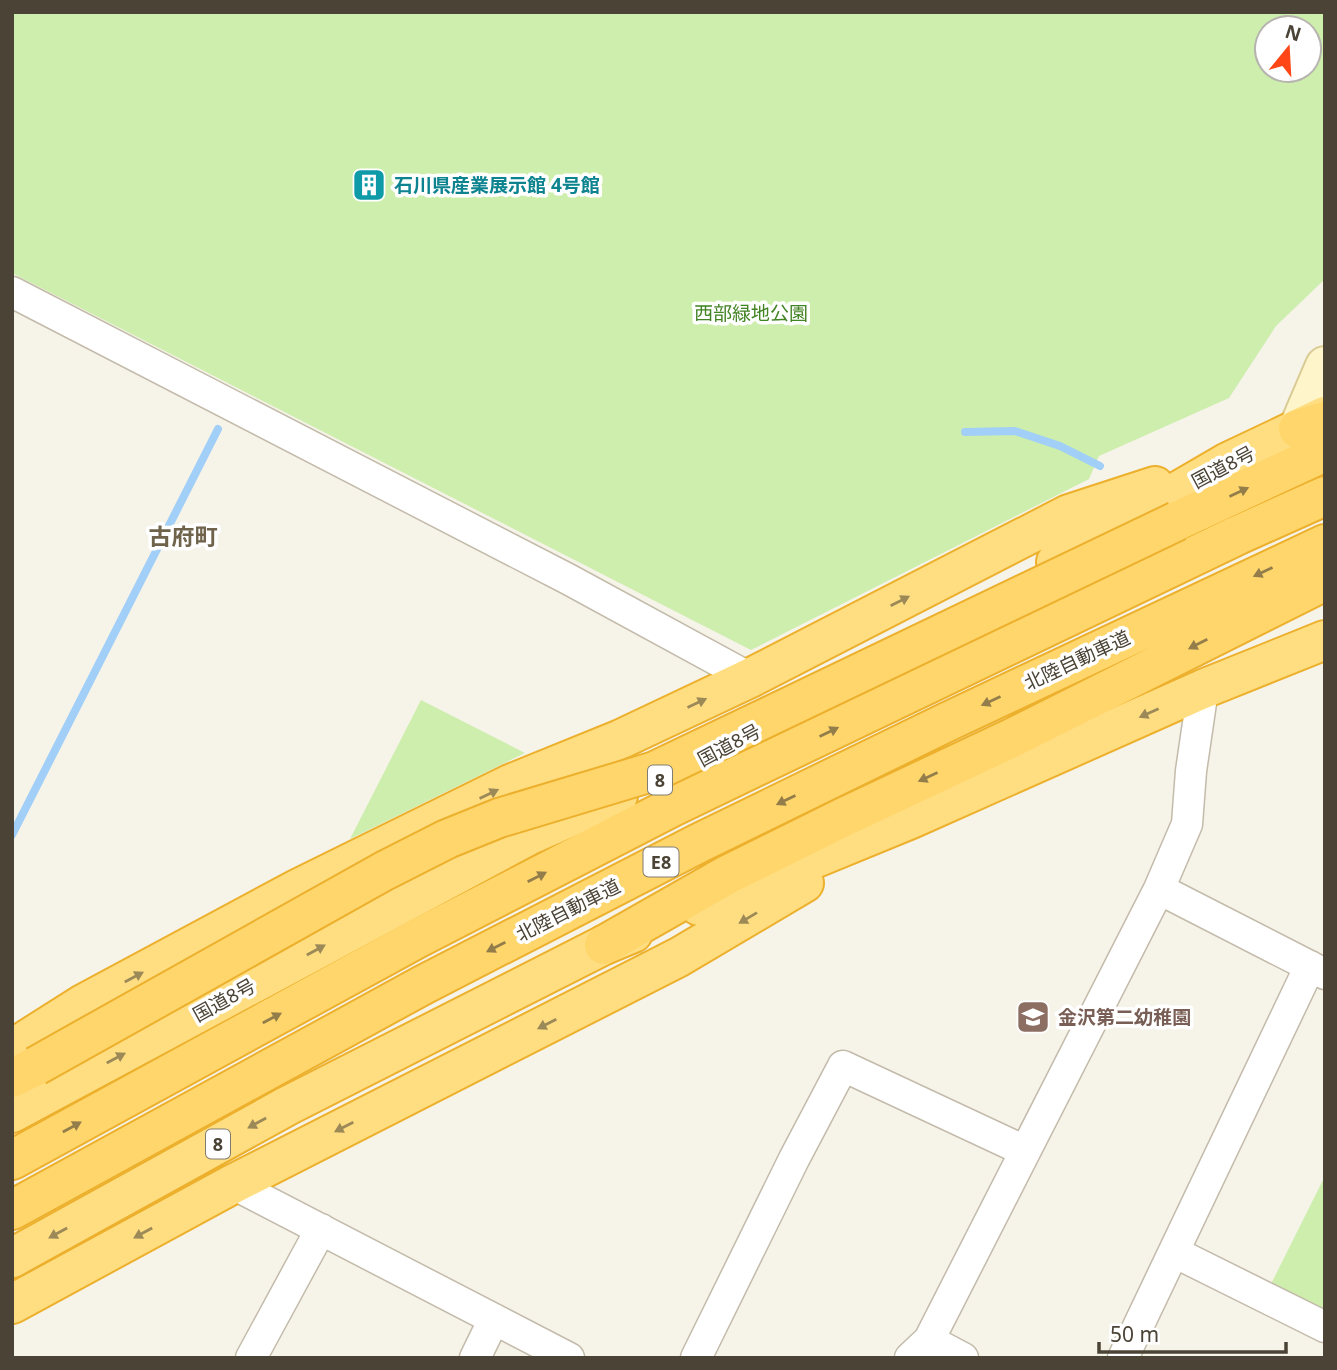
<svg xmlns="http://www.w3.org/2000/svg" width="1337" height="1370" font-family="'Noto Sans','Noto Sans JP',sans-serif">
<rect width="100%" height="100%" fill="#f6f3e9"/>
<!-- green -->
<path fill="#ceeeae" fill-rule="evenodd" d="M12,12H1325V279L1276,326L1229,398L1099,456L1089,479L751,650L12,273ZM1267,28H1309V70H1267Z
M421,700L525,753L350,839Z
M1325,1176V1312L1270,1286Z"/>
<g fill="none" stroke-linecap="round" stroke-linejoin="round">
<!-- stream -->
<path stroke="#a1cff7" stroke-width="8" d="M965,432L1015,431L1060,446L1100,466
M12,835L218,429"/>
<defs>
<path id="minor" d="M12,292L568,579L750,678
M1159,889L1325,974
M233,1184L569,1358
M1174,1252L1325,1327
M929,1340L1159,889L1187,824L1191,771L1203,689
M251,1358L321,1229
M475,1358L494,1319
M696,1358L794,1159L843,1066L1025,1151
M910,1358L929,1340L963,1358
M1123,1358L1310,966"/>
<path id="secondary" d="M1298,429L1325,366"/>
<path id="trunk" d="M1056,562L1228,462L1325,416
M699,906L911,819L1203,689L1325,640
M12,1049L83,1004L299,888L510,784L621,739L750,678L1069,514L1155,486
M12,1113L528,836L618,796
M12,1258L287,1106L604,945L633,933
M12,1304L233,1184L679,957L804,883"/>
<path id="motorway" d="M1298,429L1325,421
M1177,521L1325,452
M604,945L727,875L844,817L1012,738L1325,581
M12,1078L36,1066
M12,1160L418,938L672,807L1238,535L1325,496
M12,1210L423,985L699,843L947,722L1325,544"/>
</defs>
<!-- minor casing -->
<use href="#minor" stroke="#c3bbaa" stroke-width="33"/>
<!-- secondary casing -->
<use href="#secondary" stroke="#dacb95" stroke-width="42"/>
<!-- trunk casing -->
<use href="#trunk" stroke="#ecb02d" stroke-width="42"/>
<!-- motorway casing -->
<use href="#motorway" stroke="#ecb02d" stroke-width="42"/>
<!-- minor -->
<use href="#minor" stroke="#fff" stroke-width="30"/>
<!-- secondary -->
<use href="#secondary" stroke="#fff5ca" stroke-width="38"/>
<!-- trunk -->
<use href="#trunk" stroke="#ffde82" stroke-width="38"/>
<!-- motorway -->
<use href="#motorway" stroke="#ffd66b" stroke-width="38"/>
<defs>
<path id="motorway-bridge" d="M36,1066L384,871L447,839L499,818L655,771L1177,521"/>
</defs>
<!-- motorway-bridge casing -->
<use href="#motorway-bridge" stroke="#ecb02d" stroke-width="42" stroke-linecap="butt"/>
<!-- motorway-bridge -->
<use href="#motorway-bridge" stroke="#ffd66b" stroke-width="38"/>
</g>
<!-- one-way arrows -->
<defs><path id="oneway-solid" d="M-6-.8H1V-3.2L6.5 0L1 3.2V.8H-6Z" transform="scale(1.75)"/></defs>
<g fill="#937e4b">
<use href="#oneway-solid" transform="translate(1239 492) rotate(-25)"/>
<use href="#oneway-solid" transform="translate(1263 572) rotate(155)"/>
<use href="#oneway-solid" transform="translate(1198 644) rotate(153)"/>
<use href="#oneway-solid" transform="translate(991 701) rotate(155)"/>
<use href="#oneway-solid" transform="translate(829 732) rotate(-26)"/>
<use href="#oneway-solid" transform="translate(928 777) rotate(155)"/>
<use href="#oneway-solid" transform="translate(786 800) rotate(154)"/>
<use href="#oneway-solid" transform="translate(537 877) rotate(-27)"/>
<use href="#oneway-solid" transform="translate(496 947) rotate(153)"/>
<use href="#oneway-solid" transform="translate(272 1018) rotate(-28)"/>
<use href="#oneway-solid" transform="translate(72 1127) rotate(-29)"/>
</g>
<g fill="#9c8958">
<use href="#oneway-solid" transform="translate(900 601) rotate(-27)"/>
<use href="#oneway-solid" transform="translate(697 703) rotate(-25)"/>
<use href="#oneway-solid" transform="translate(1149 713) rotate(156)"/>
<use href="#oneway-solid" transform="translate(489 794) rotate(-26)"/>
<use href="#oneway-solid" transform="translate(748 918) rotate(149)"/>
<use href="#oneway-solid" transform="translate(316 950) rotate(-29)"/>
<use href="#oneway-solid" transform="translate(134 977) rotate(-28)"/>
<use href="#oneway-solid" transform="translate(547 1024) rotate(153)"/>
<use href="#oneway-solid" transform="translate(116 1058) rotate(-28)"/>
<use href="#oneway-solid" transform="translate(257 1123) rotate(151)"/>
<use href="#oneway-solid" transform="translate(344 1127) rotate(153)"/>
<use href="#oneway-solid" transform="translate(58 1233) rotate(151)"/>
<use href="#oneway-solid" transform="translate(143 1233) rotate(151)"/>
</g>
<!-- icons -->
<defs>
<symbol id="building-square" viewBox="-11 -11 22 22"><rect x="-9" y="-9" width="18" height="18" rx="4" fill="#0f9aa8" stroke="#fff"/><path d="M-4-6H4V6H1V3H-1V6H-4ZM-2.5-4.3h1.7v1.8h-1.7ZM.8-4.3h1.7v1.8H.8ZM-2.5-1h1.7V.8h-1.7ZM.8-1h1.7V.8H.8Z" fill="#fff"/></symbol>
<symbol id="school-square" viewBox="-11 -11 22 22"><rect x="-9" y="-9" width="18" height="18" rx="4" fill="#8d6e63" stroke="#fff"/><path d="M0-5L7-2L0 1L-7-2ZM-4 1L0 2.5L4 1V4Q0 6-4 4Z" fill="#fff"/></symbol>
</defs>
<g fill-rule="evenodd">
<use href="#building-square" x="350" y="166" width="38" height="38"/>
<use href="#school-square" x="1014" y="998" width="38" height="38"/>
</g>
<g text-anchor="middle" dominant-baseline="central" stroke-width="7" stroke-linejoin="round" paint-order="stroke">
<!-- shield labels -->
<g fill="#fff" stroke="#817c72" stroke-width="2">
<rect x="648" y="765.5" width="24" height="29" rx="5"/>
<rect x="643.5" y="847.5" width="35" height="29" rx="5"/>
<rect x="206" y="1129.5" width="24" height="29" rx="5"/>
</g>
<g font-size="18" font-weight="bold" fill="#4b4436">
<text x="660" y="780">8</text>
<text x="661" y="862">E8</text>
<text x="218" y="1144">8</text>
</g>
<!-- culture labels -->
<g font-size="19" font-weight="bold" fill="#0d838f" stroke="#fff" text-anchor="start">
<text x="394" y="185">石川県産業展示館 4号館</text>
</g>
<!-- park labels -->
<g font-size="19" fill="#428323" stroke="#fff">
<text x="751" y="313">西部緑地公園</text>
</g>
<!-- street labels -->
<g font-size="19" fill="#4b4436" stroke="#fff">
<text transform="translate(1223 467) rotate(-28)">国道8号</text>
<text transform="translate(1077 660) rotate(-25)">北陸自動車道</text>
<text transform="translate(729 745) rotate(-28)">国道8号</text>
<text transform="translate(568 910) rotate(-27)">北陸自動車道</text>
<text transform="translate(224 1000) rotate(-29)">国道8号</text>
</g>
<!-- education labels -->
<g font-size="19" font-weight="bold" fill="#785e54" stroke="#fff" text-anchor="start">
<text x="1058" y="1017">金沢第二幼稚園</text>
</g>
<!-- quarter labels -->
<g font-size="23" font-weight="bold" fill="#6f634c" stroke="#fff">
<text x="183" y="536">古府町</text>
</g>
</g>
<!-- border -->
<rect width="1337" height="1370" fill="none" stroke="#4b4436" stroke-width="28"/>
<!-- north arrow -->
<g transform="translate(1288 49) rotate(18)"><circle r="33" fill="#ffffff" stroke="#b7b4af" stroke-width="2"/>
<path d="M0-5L12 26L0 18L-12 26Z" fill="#ff4617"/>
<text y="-10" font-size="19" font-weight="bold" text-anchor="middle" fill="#4b4436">N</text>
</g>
<!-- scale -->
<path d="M1099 1342v10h187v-10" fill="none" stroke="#4b4436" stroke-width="3.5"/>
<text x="1110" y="1342" font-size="21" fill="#4b4436" stroke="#ffffff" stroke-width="5" paint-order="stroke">50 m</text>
</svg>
